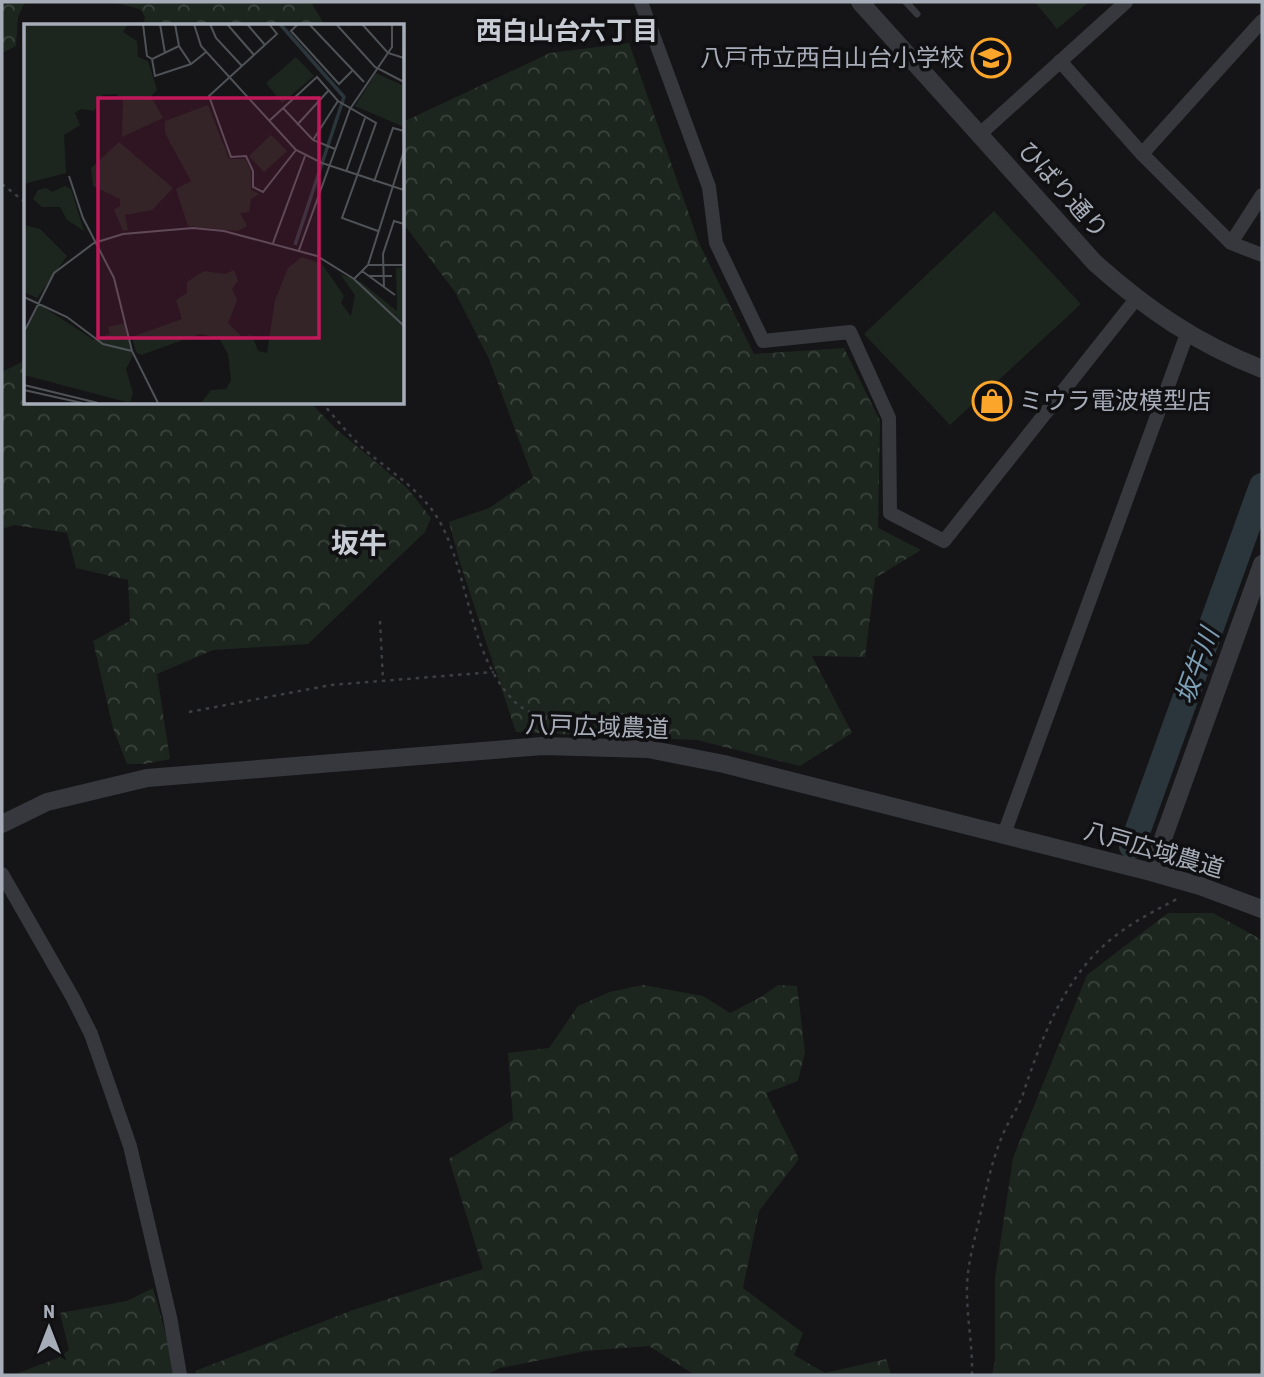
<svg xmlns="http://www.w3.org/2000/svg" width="1264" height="1377" font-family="'Roboto Condensed','Noto Sans JP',sans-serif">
<defs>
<pattern id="forest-crowns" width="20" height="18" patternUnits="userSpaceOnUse" patternTransform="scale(1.75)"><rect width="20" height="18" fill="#1d261e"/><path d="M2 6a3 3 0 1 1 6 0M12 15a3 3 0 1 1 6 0" fill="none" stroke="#3b433d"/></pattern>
</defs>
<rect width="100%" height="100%" fill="#151517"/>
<!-- forest -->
<path fill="url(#forest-crowns)" d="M2,2H25L18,17L16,46L2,53Z
M113,2H311L325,26H142L145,17L140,9Z
M629,43L699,243L754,354L844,348L880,421L878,528L921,550L875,578L865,657L812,656L852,733L800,766L697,740L516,732L461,566L449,522L489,508L533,478L489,359L455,292L403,223V122L550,53Z
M26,356V402L311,403L335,428L408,489L431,518L425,532L308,644L213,650L157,674L170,759L144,764H127L113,728L93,641L130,621L128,580L76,568L67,533L14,525L2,529V372L20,363Z
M1168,913H1213L1262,940V1375H992L995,1361V1278L1013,1158L1087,975Z
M643,985L703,996L730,1013L761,997L778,985L797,986L805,1052L798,1081L766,1093L799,1159L759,1211L743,1288L803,1333L794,1355L825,1373L886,1359L891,1375H695L649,1346L586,1351L500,1368L486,1375H197L195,1371L353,1310L483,1269L449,1159L513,1120L508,1053L549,1048L578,1006L610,992Z
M153,1288L177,1375H13L58,1358L69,1350L60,1313L127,1301Z"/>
<!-- garden -->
<path fill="#1d261e" d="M1035,2H1089L1057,29Z
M994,211L1081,304L950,425L864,334Z"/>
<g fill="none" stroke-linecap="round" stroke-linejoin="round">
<!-- river -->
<path stroke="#2b363c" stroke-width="26" d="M1132,846L1262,486"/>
<!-- path -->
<path stroke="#3c3f44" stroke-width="2.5" stroke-dasharray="3.5 5" stroke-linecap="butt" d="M2,184L26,203
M321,402C336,418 349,436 365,450C392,473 424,492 441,524C470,579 469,655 514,701C532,719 556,718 576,731
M380,621L383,680
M189,712L331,685L494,672
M972,1375C973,1345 966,1315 967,1285C968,1261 975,1239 980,1216C986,1190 991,1164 1001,1139C1007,1122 1019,1108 1024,1091C1040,1043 1059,992 1095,954C1119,929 1148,914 1179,898"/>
<!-- service -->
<path stroke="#36383d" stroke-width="7" d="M906,2L917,14"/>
<!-- minor -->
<path stroke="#36383d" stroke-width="14" d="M641,2L709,187L716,243L763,341L850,332L889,418L890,513L944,541L1136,299
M1060,61L1142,154L1231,243L1262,255
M980,134L1126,2
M1142,154L1262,21
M1231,243L1262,195
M1004,834L1187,334
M2,874L73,998L91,1034L130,1146L170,1317L180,1375"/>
<!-- tertiary -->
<path stroke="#36383d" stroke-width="18" d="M860,2L1095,263C1148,310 1196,343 1262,369
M2,824L47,802L147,778L543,746L648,749L724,764L1151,872L1200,886L1262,909
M1151,872L1262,564"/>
</g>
<!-- icons -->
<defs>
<symbol id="school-ring" viewBox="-11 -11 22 22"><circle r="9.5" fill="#101012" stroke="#fba52a" stroke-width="1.5"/><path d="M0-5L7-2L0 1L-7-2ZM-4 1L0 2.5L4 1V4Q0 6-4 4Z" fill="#fba52a"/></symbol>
<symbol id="shop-ring" viewBox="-11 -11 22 22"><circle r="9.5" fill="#101012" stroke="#fba52a" stroke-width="1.5"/><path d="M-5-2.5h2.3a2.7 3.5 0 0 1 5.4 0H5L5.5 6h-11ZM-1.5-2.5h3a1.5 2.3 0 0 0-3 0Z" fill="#fba52a"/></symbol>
</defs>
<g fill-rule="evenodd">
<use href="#school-ring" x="969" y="36" width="44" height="44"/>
<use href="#shop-ring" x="970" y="379" width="44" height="44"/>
</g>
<g text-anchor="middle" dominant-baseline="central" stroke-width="7" stroke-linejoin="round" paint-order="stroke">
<!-- poi labels -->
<g font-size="24" fill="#a7adb8" stroke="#101012" text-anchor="end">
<text x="964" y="58">八戸市立西白山台小学校</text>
<text x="1019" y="401" text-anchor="start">ミウラ電波模型店</text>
</g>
<!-- street labels -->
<g font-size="24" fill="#a7adb8" stroke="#101012">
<text transform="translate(1063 190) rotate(48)">ひばり通り</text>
<text transform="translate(597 727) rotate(2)">八戸広域農道</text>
<text transform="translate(1154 850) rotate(16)">八戸広域農道</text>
</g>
<!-- neighbourhood labels -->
<g font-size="26" font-weight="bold" fill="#c8ccd4" stroke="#101012">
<text x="567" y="31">西白山台六丁目</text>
</g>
<!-- water labels -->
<g font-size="26" font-style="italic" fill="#7c9fb5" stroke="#101012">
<text transform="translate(1197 666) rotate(-70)">坂牛川</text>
</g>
<!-- quarter labels -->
<g font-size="28" font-weight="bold" fill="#c8ccd4" stroke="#101012">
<text x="359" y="543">坂牛</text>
</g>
</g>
<!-- overview -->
<g transform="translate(24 24)">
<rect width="380" height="380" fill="#151517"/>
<path d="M352,49L380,62V103L331,82Z" fill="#1d261e"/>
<path d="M0,0H104L99,8L113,17L114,33L124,37L133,66L127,72L139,94L98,113L99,77L92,70L79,71L70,87L57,85L51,89L56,101L40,111L42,149L0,160ZM184,81L205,135H221L227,147V166L235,170L227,175L225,188L216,189L223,202L214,207L164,202L152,165L167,157L141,109V97ZM95,118L149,164L128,186L101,191L104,206L99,207L90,186L96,182V175L69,162L67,144ZM41,162L47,165L60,207L43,196L36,183H18L9,175L14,166L22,164L28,168ZM0,201L16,205L43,232L13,274L0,268ZM278,233L298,240L320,272L317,279L327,292L331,271L316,250L337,258L373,287L372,244L380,243V379H177L187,366L202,365L207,356L204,330L195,314L176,310L117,331L112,328L108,313L158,295L152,276L163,269V258L180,247L201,250L210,246L214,257L208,265L213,276L204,299L218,313L228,311L234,327L243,329L251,276L264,244ZM15,280L70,316L86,310L84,303L101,299L109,331L102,345L109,369L106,379L0,351V312Z" fill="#1d261e"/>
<path d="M272,33L290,52L258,79L242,59ZM247,111L263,127L240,148L225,132Z" fill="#1d261e"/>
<path fill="none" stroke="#2b363c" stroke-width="3.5" d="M256,0L320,73L271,221"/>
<path fill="none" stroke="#4f5257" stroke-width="2" d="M119,0L123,32L128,35M136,0L141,29M151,0L155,22L167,40M170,0L177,22L272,126L298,139L380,166M186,0L192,14L218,42M203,0L230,31M223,0L241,21M245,0L253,10L185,72L207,133L222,132L229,147V163L239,168L272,126M274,0L267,7L315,60L328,47M285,0L340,58M312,0L351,43L380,58M338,0L364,29L380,34M155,22L128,35L131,52L167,40L182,28M259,84L289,116L311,125M245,97L293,53L314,77L352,99L318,194L354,207M273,101L305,66M289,116L314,77M322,148L341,94M45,152L59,194L90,254L108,327L134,379M350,158L369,104L380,107M249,219L281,132M275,226L326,85L368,23V0M344,241H380M338,247L371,271M345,252H368M330,255L344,241L380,127M360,264L359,230L370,197L380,200M0,273L43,293L79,320L108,327M0,308L30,249L70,219L99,210L169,204L200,207L293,232L330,255L380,302M0,361L74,379M0,366L58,379"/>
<path fill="#c2185b" fill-opacity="0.15" stroke="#c2185b" stroke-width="3.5" d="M74,74H295V314H74Z"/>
<rect width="380" height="380" fill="none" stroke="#a7adb8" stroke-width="3.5"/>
</g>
<!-- border -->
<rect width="1264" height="1377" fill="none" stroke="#a7adb8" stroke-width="7"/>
<!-- north arrow -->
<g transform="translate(49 1328)" stroke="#101012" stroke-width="5" paint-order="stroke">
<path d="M0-5L12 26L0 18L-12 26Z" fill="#a7adb8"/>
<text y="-10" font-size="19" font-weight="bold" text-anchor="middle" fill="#a7adb8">N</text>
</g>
</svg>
